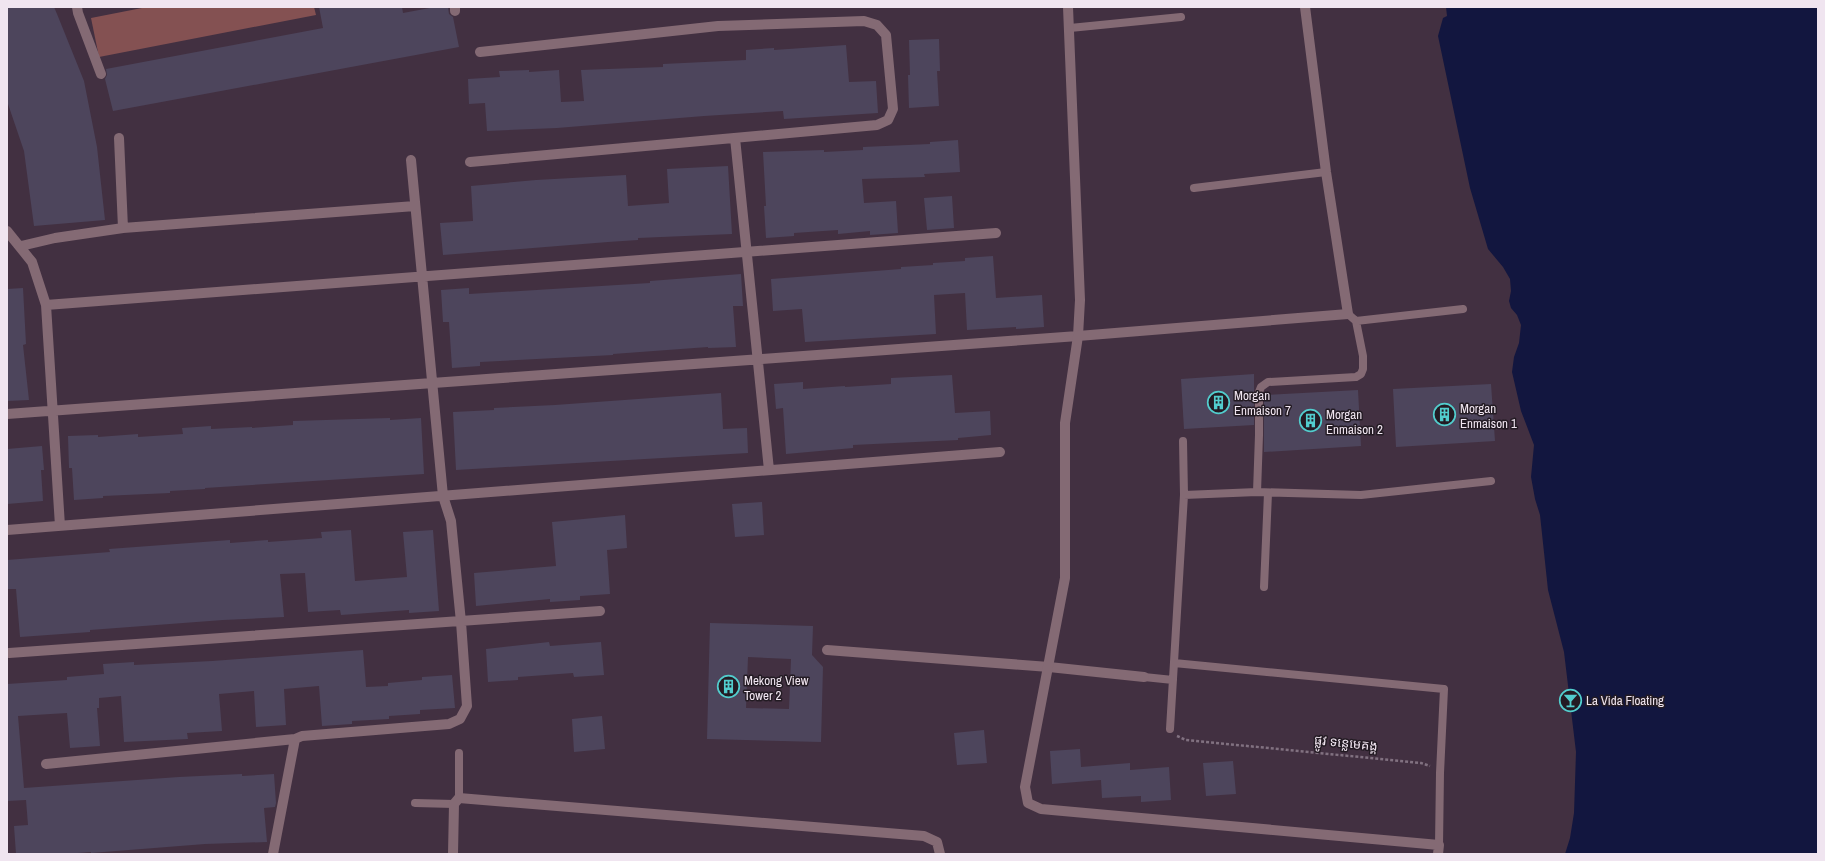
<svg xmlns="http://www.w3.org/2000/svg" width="1825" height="861" font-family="'Archivo Narrow','Noto Sans Khmer',sans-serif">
<rect width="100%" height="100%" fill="#423041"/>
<!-- green -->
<path fill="#845152" d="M147,7H314L316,15L99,57L91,18Z"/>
<!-- water -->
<path fill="#12163f" d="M1446,7H1818V854H1565L1570,838L1574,813L1576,752L1564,652L1548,590L1540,515L1535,499L1531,477L1534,445L1521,411L1512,372L1514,357L1519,343L1521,325L1517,315L1511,308L1509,301L1511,291L1510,279L1503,267L1488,249L1470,188L1438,36L1443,18L1447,16Z"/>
<!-- building -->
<path fill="#4d455c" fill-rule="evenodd" d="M7,7H54L57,14L84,81L97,147L105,220L34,226L24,151L7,101Z
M319,7H402L403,13L435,7H448L449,14L453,17L459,47L113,111L105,79L107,75L106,69L323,28Z
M939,39L940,71H937L939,106L909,108L908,75H910L909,40Z
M846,45L849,82L876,81L878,113L784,119L783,111L704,116L557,128L487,131L485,103L469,104L468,79L500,77L499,71L529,70V72L559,70L561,102L584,101L581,70L663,67V64L746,60V50L774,48V50Z
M958,140L960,172L924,174L925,177L862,179L864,203L896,201L898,233L870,235V231L838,234V230L794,233V236L766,238L764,206H766L763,152L824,150V152L863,150V147L930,144V142Z
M728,166L732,234L638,238V240L608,242L443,255L440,223L473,221L471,186L536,180L626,175L628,206L669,203L667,169Z
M952,196L954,228L927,230L924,198Z
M993,256L996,298L1042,295L1044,327L1016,329V327L967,330L965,293L934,295L936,334L805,342L802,309L773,311L771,279L901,269V267L933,265V263L965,261V258Z
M741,274L743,306H733L736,347L708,348V347L613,354V355L480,362V366L452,368L449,322H443L441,290L469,288V294L650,283V281Z
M23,288L26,344L23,345L29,400L7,401V289Z
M1254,374V425L1184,429L1181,379Z
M952,375L955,413L990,411L991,435L958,438V440L853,445V448L786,454L783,408L776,409L774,384L803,382V389L845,386V387L891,384V378Z
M1491,384L1495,441L1396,447L1393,389Z
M1358,390L1361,446L1264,452V395Z
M721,393L723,429L747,428L748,453L456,470L453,412L494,410V408L555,405Z
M390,418V420L421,418L424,474L205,488V489L170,491V493L103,496V498L74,500L72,468H69L68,436L98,435V437L138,434V437L183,434L182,428L211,426V429L252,427V428L293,425V421Z
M42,446L44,470H41L43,501L7,504V449Z
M762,502L764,535L735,537L732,504Z
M625,515L627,548L607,550L610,594L580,596V600L550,602V599L476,606L474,573L556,566L552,522Z
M351,530L355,581L407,577L403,532L433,530L439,611L409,613V610L341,615L340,610L308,612L305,573L280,574L284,617L223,620L90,630V632L20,637L16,589H7V560L110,552L109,549L230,540V543L268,540V542L322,538L321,532Z
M710,623L813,626L812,655L823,667L821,742L707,739ZM748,657L791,659L789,709L746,708Z
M549,642L550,646L601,642L604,675L574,677L573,673L518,677V680L488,682L486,649Z
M363,650L366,687L388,686V683L422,680V677L452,675L455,708L420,710V714L389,716V719L352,721V724L322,726L319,686L284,689L286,725L256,727L254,691L219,694L222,731L187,733L188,739L124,742L121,696L99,698V708H97L100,746L70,748L67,713L18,716L24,788L179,777L242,774V776L274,774L276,803L275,807L264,808L267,842L205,844L91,853V852L65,854H16L14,826L28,825L26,800L7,801V684L67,680V677L104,674L103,664L134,662V665L212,661Z
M602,716L605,749L574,752L572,719Z
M984,730L987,763L957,765L954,733Z
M1080,749L1081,767L1130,763V770L1169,767L1171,800L1141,802V796L1102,798L1101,780L1052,784L1050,751Z
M1233,761L1236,794L1206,796L1203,763Z"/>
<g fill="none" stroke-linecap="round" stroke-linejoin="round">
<!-- path -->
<path stroke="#817180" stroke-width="2.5" stroke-dasharray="3 2" stroke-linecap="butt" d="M1177,736L1186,740L1421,763L1430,766"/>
<!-- service -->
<path stroke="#846a74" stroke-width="8" d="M1070,28L1181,17
M1194,188L1326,172
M1356,321L1463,309
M1257,492L1259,435V392L1261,387L1268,382L1356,377L1361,374L1363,369V356L1356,321L1348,314
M1184,495L1257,492L1361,495L1491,481
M1264,587L1268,493
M1174,663L1444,689L1440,773L1439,845
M1144,677L1173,680
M1170,729L1184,495L1183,441
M459,798V753
M415,803L454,804"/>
<!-- minor -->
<path stroke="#846a74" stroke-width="10" d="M77,7L78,13L101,74
M455,7V11
M119,138L123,228
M735,138L769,470
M470,162L877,125L888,120L893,109L886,35L877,25L864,21L718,26L480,52
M7,231L32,262L46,305L60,526
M21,246L55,238L123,228L415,206
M46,305L996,233
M7,414L1078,336L1080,300L1068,7
M7,530L1000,452
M827,650L1049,667L1144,677
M9,653L600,611
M46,764L295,739L302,736L449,724L460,719L467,706L461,622L451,521L443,496L411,160
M273,854L295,739
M453,854L454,804L459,798L924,836L937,842L940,854"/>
<!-- tertiary -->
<path stroke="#846a74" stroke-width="10" d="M1305,7L1326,172L1348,314L1078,336L1065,423V578L1025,787L1028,803L1041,809L1439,845L1438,854"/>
</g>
<!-- icons -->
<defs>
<symbol id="building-ring" viewBox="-11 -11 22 22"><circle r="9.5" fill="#231b23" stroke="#52cdcd" stroke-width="1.5"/><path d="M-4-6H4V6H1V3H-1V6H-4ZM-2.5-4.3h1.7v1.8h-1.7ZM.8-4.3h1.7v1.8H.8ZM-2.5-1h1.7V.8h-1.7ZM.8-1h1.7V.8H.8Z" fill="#52cdcd"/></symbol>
<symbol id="bar-ring" viewBox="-11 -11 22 22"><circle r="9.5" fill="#231b23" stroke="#52cdcd" stroke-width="1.5"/><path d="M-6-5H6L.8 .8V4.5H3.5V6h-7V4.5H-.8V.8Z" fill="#52cdcd"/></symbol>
</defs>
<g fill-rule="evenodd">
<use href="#building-ring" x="1206" y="390" width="25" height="25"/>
<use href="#building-ring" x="1432" y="402" width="25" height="25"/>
<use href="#building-ring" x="1298" y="408" width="25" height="25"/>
<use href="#building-ring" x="716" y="674" width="25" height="25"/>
<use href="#bar-ring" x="1558" y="688" width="25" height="25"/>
</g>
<g text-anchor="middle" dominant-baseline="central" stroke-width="3" stroke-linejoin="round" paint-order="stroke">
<!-- poi labels -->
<g font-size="13" fill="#f0e5f0" stroke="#231b23" text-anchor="start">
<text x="1234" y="395">Morgan<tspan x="1234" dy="15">Enmaison 7</tspan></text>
<text x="1460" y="408">Morgan<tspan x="1460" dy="15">Enmaison 1</tspan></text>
<text x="1326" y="414">Morgan<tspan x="1326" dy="15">Enmaison 2</tspan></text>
<text x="744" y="680">Mekong View<tspan x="744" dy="15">Tower 2</tspan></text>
<text x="1586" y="700">La Vida Floating</text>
</g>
<!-- street labels -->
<g font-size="13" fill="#f0e5f0" stroke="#231b23">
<text transform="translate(1346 743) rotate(6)">ផ្លូវ ទន្លេមេគង្គ</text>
</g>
</g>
<!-- border -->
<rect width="1825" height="861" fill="none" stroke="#f0e5f0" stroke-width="16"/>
</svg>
